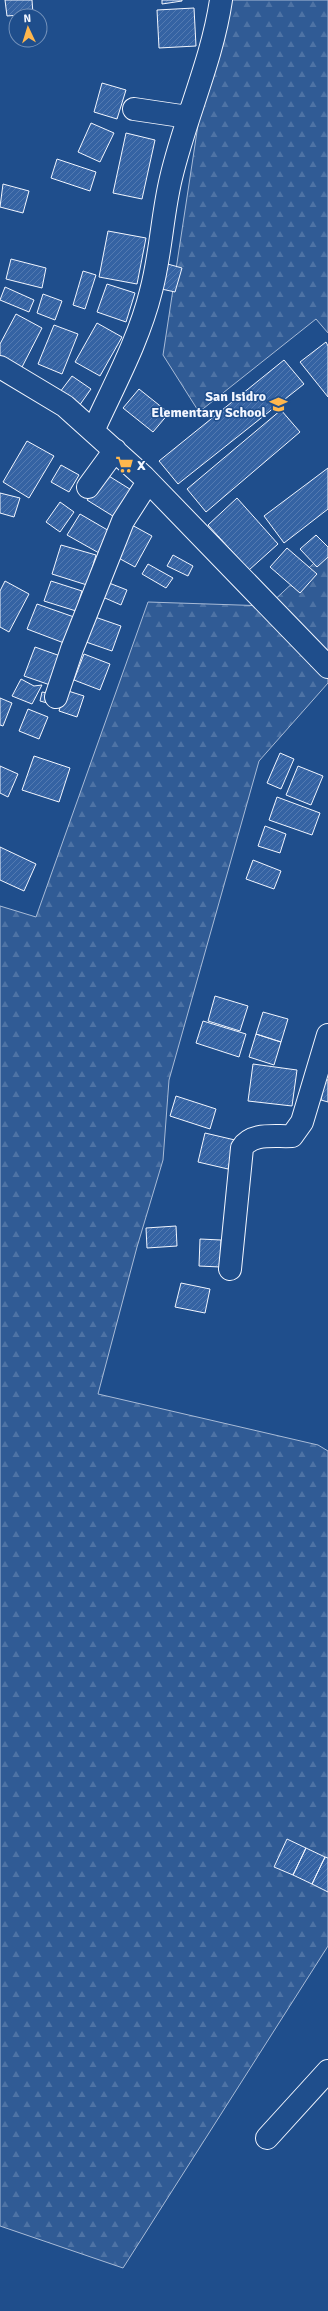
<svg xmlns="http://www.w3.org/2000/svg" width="328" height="2311" font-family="Signika,sans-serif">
<defs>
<pattern id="forest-firs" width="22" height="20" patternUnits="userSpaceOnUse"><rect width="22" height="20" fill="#305b95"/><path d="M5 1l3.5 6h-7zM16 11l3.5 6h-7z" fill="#4e73a5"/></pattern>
<pattern id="building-hatch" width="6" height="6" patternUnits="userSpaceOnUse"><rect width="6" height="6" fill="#3563a3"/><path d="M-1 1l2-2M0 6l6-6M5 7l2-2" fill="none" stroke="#537ab1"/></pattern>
</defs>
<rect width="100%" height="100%" fill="#1f4e8c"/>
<!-- forest -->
<path fill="url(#forest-firs)" stroke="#a8bbd7" d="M217,0H328V333L316,319L199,412L163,355Z
M328,550V683L259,761L169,1080L163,1160L137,1247L98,1394L318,1445L328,1451V1946L123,2268L0,2226V906L36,917L148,602L268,606Z"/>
<!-- building -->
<path fill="url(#building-hatch)" stroke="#f2f6ff" d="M5,0H32L33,14L7,16Z
M162,0H182V1L162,4Z
M194,8L196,46L159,48L157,10Z
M102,83L126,90L117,119L94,112Z
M91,123L114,133L100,162L78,152Z
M126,133L155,140L142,199L113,193Z
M57,159L96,172L90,191L51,178Z
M3,184L29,191L23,213L0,207Z
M108,231L146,238L137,284L99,277Z
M11,259L46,268L42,288L6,279Z
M164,263L182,268L175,292L157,288Z
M83,271L96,275L85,309L73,305Z
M107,284L135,293L126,322L97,312Z
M5,287L34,300L29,312L0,300Z
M43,294L62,301L55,320L37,313Z
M16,314L42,328L21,369L0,358V344Z
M97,323L122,337L100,376L75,362Z
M54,325L78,334L62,374L38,364Z
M326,342L328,346V397L300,362Z
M284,360L304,384L178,484L159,461Z
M72,376L91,389L79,406L60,392Z
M139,389L169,413L153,432L123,408Z
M281,410L300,432L206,512L187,489Z
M27,441L54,456L29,498L3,482Z
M61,465L79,475L69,492L51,482Z
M328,468V509L284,543L264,516Z
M104,473L133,491L116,518L87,500Z
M0,493L20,498L14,517L0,513Z
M237,498L278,544L249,570L208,525Z
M60,502L74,512L60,532L46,522Z
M80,514L111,532L99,553L67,535Z
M130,524L152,536L135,567L113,555Z
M316,535L328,547V557L317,567L300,549Z
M61,545L96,555L87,585L52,574Z
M287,548L317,574L300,593L270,567Z
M173,555L193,566L188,576L167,566Z
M148,564L173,578L166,588L142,574Z
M5,581L29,594L9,632L0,627V591Z
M51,581L82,591L76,611L44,601Z
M104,581L127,590L121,605L98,595Z
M37,604L74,617L64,643L27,629Z
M95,617L121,626L112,651L86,642Z
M35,647L66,658L56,687L24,676Z
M84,654L110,664L100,690L74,680Z
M21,679L34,686L42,685L32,704L12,696Z
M65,690L84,696L77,717L59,711Z
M42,692L53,694L51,704L40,701Z
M0,698L12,703L3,726L0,725Z
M28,709L48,717L39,739L19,731Z
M280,753L294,759L281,789L267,783Z
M34,756L70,768L59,802L22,790Z
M0,766L18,774L8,797L0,793Z
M298,766L323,776L311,805L286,795Z
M277,797L320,813L312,835L269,820Z
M265,826L286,834L280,853L258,846Z
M0,847L36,864L24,891L0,880Z
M253,860L281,871L274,889L246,879Z
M215,996L248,1006L240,1031L208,1021Z
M263,1012L288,1019L281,1042L256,1034Z
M203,1021L246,1034L239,1057L196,1043Z
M256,1034L281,1042L274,1065L249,1057Z
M253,1064L297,1070L292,1106L248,1101Z
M325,1079L328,1080V1102L321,1100Z
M176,1096L216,1109L210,1129L170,1116Z
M205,1133L235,1140L228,1169L198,1162Z
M176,1226L177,1246L147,1248L146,1228Z
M200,1239L221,1240L220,1267L199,1266Z
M181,1283L210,1289L205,1313L175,1307Z
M287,1839L306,1848L293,1875L274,1867Z
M306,1848L325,1857L312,1884L293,1875Z
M325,1857L328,1858V1892L312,1884Z"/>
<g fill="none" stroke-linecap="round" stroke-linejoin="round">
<defs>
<path id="minor" d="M134,109L188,117
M0,367L65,406L144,477L328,667
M93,431C114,385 139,340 151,291C161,254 162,215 171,178C185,118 212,61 221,0
M88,487L115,450
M56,697L72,649L123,521L148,482
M230,1269L242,1148C252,1132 275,1137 292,1136L302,1122L328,1035
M267,2138L328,2071"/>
</defs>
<!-- minor casing -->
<use href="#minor" stroke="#f2f6ff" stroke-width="24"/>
<!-- minor -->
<use href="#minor" stroke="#1f4e8c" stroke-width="22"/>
</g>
<!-- icons -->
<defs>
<symbol id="school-bare" viewBox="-9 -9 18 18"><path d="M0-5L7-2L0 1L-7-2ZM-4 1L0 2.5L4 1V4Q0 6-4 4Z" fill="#ffb74d" stroke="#1f4e8c" stroke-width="2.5" paint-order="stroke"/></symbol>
<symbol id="supermarket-bare" viewBox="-9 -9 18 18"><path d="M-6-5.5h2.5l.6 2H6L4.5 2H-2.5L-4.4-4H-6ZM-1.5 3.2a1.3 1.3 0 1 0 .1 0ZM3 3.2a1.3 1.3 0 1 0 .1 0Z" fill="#ffb74d" stroke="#1f4e8c" stroke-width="2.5" paint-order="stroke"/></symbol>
</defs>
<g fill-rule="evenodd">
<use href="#school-bare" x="266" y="392" width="25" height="25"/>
<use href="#supermarket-bare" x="112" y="452" width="25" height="25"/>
</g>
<g text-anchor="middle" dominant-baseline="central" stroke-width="3" stroke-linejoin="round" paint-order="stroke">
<!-- poi labels -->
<g font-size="14" font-weight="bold" fill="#f2f6ff" stroke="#1f4e8c" text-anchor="end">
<text x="266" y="396">San Isidro<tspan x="266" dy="16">Elementary School</tspan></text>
<text x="137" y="465" text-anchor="start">X</text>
</g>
</g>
<!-- north arrow -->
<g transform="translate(28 28) rotate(356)"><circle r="19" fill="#1f4e8c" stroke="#7391ba"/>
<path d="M0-3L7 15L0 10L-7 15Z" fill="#ffb74d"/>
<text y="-6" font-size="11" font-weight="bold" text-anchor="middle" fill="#f2f6ff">N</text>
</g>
</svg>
